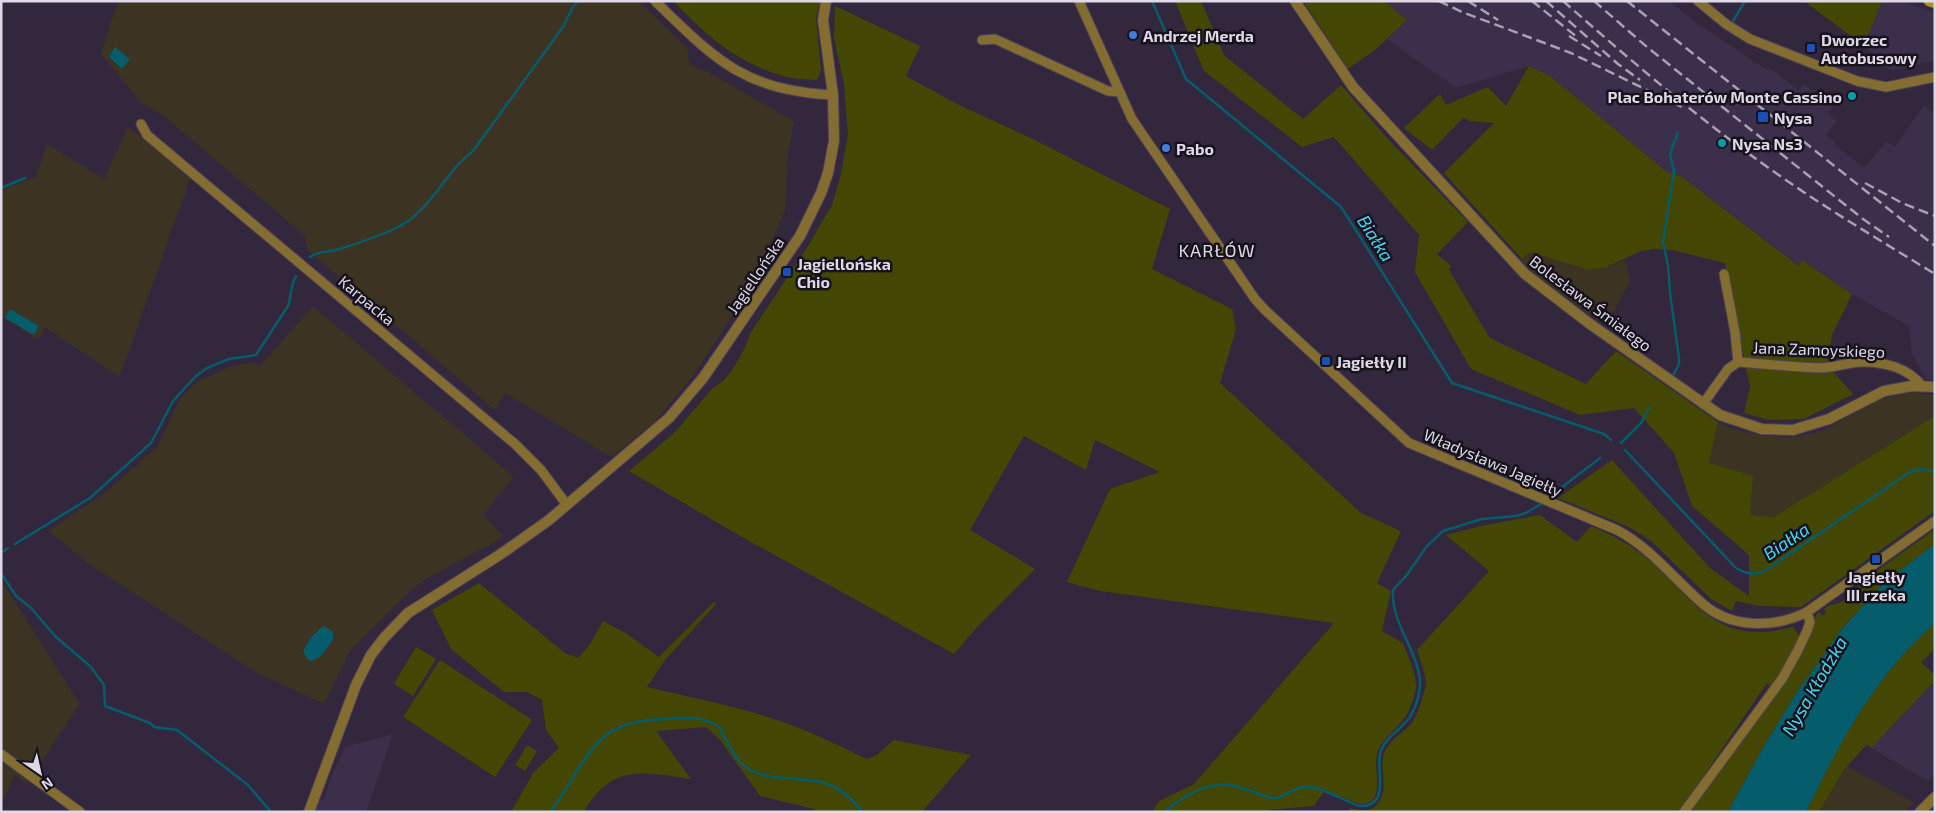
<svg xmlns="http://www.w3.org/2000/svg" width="1936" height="813" font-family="'Exo 2',sans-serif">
<rect width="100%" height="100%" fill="#32273d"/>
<!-- built -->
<path fill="#3c2f4b" d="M1384,1H1669L1695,22L1762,67L1774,71L1798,90L1804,84L1833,107L1828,114L1837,121L1826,135L1835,142L1834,144L1864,168L1886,141L1895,147L1924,105L1935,114V382L1926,379L1912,353L1909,326L1852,294L1803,260L1800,266L1681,176L1667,172L1550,76L1529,66L1456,88L1387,39L1407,20Z
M1882,1H1901L1935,12V61L1892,70L1887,68L1864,46Z
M1935,681V774L1928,781L1871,748Z
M393,734L366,812H313L318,798L324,800L329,782L345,747Z"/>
<!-- industrial -->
<path fill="#3c3322" d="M118,1H639L687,48L690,65L708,72L794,121L788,155L785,211L752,285L693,376L653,424L611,457L505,393L495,410L307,249L305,236L164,116L141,103L101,54Z
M128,127L191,176L120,377L46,328L38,339L1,317V190L36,177L47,144L104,179Z
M1530,252L1589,270L1607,267L1626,260L1630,282L1606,326L1536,276L1521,260Z
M313,306L514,477L483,515L504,537L424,580L403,598L350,651L324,704L257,673L92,566L48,531L106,492L158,446L180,399L197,382L229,367L251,362L260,366Z
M1912,392L1935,395V416L1774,517L1749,515L1709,463L1718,422L1731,428L1754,434L1782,437H1796L1824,430L1876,400Z
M1,580L80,704L27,784L15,775L1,805Z
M1847,766L1910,800L1913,804L1904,812H1819Z"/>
<!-- green -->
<path fill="#434703" d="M673,1H820L816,18L821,70L817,80C806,79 793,79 783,76C732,60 709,37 673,1Z
M1175,1H1201L1224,55L1303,119L1341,85L1388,139L1468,222L1437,254L1451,266L1449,270L1490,338L1586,384L1616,351L1718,422L1709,463L1753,476L1750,515L1774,517L1935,416V511L1801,607L1760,606L1736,601L1732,611L1711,599L1650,540L1629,527L1558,498L1612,460L1710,568L1749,596V555L1692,506L1674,453L1634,408L1580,415L1471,369L1415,272L1419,235L1334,137L1302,147L1204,71Z
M1303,1H1384L1407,20L1375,50L1348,69Z
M1804,1H1882L1864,46Z
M835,6L920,46L906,76L959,105L1033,139L1170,209L1152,269L1232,309L1236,329L1220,383L1361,513L1401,531L1377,583L1391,591L1382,631L1403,643C1407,654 1417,675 1416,687C1414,700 1409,715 1399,725C1391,734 1382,740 1378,751C1371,766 1389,806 1359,804L1325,790L1314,806L1268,810L1270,812H1152L1159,801L1194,784L1334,623L1100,591L1067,582L1110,489L1160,472L1095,440L1086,470L1024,436L970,530L1035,569L978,626L954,654L742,537L629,471L674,433L713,388C730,380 745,350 751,332L805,251L832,205L841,174L848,134L844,84L834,38Z
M1529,66L1550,76L1667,172L1681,176L1799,266L1802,260L1852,294L1832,335L1828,366L1853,394L1804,419L1769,420L1744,413L1750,387L1725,263L1672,250L1653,249L1641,251L1607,267L1589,270L1530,252L1522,259L1444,173L1494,123L1470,121L1463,118L1432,150L1404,128L1440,94L1446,105L1488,87L1506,106Z
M1540,515L1577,542L1591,526C1610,534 1628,543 1644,556C1696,599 1714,648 1793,627L1800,637L1781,673L1771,687L1767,683L1679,812H1348L1350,808C1361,811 1371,813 1378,803C1391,784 1377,769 1385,751C1391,737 1406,732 1414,720C1417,715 1426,689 1426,683C1426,675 1420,659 1417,650L1489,571L1446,535L1481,526Z
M1935,529V544L1884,583L1842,629L1797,692L1763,748L1728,812H1688L1788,674L1811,633L1816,615L1819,612L1822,616L1826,613L1824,609C1829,604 1832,605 1839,603C1846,601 1857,590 1860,583Z
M479,583L565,653L578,658L590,644L603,621L627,634L659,657L714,602L717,603L665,660L647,687C689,697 731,705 771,718C805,729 836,744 867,759L877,755L894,740L971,755L922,812H816L814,809L760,796L720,740L706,727L656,731L691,779C644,772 611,763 584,812H511L533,773L559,748L546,730L542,700L527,692H504L451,649L432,610Z
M1935,623V649L1921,662L1935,675V681L1871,748L1867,744L1844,770L1819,812H1806C1839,742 1876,675 1935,623Z
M416,647L436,659L413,696L394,684Z
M440,660L532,720L495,777L403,717Z
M527,745L537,751L525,771L515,765Z"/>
<!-- water -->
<path fill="#055d6c" d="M115,47L130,59L122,69L109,57Z
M10,309L39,326L34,335L5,318Z
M1935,544V623C1876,675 1840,741 1806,812H1728L1763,748L1797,692L1842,629L1884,583Z
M324,626L333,632V640L320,657L312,661L308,660L303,651L312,636Z"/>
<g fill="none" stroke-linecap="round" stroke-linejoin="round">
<!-- stream -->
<path stroke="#055d6c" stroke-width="2.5" d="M1152,1L1186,79L1340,206L1345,213L1452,383L1604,434L1611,440
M1733,21L1745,1
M1,188L25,178
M310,257C317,251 331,252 340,249C359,243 380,236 398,227C431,211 444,173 473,151L563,27L573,7L578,1
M1673,376L1679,364V358L1670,293L1668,265L1663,242L1674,172L1670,154L1678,132
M1621,443L1641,423L1649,408
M1625,450L1736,568C1746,574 1755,576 1766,570L1910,472L1922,469L1935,472
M1548,498L1600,458
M15,544L90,498L151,443L173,401L196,376L207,368L229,359L256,355L288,306C292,295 290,285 296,276
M1,553L8,548
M3,576L16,596L31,608L56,637L90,666L104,685L105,706L150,723L154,727L177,730L248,785L271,812
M550,812C576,781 588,733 632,723C643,720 655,720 667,719C684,717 704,716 719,727C726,738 731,751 739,761C760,785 802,774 830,785C843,790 854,801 863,812
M1164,812C1181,798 1207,781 1230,785C1236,786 1242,788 1248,790C1256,792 1266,798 1274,798C1283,799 1292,789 1302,787C1316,784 1345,801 1359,806C1391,807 1376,772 1380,754C1383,741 1395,733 1404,724C1413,715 1419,700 1420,686C1421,654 1390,623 1393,590L1406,576L1427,546L1443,531L1482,519L1516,516L1526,513L1544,502"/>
<defs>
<path id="minor" d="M655,1C716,60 743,90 833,95
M1079,1L1132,119L1255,299L1265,310L1409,443L1617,530C1651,548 1674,579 1703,604C1732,629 1775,628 1807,612L1935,521
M1698,1L1726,24L1750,39L1857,81L1886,87L1935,77
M982,40L995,39L1108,91L1120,92
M141,124L147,135L515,444L541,470L567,505
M1738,362C1764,364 1792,367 1818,368C1833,368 1846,363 1860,362C1883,361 1909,368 1922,386
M1703,404L1728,369L1738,362L1735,332L1724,274
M1,754L80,812
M1684,812L1782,679L1797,652L1807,631L1810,622L1807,612"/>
<path id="tertiary" d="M1295,1L1353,87L1525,274L1590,324L1720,415L1762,429L1793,430L1829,419L1884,391L1912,386L1935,387
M309,812L356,685L371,655L384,638L408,613L501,554L549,520L669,418L703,378L800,236L821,193L828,173L834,141L833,95L823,20L826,1
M1920,812L1935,797"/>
<path id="secondary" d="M1929,1L1935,3"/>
</defs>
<!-- minor casing -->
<use href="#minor" stroke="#4e4358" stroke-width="11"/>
<!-- tertiary casing -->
<use href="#tertiary" stroke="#4e4358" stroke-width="12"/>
<!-- secondary casing -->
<use href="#secondary" stroke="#4e4358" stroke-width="12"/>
<!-- minor -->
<use href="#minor" stroke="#836d31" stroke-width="9"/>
<!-- tertiary -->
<use href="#tertiary" stroke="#836d31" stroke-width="10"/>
<!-- secondary -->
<use href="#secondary" stroke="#b49123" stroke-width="10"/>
<!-- rail -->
<path stroke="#a9a0b2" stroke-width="2.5" stroke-dasharray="10 5" stroke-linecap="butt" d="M1439,1L1462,12L1571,53L1682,107
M1468,1L1498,20
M1532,1L1577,37
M1546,1L1618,64L1640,80
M1563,1C1628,58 1695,116 1766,166C1820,205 1878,239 1935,274
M1594,1L1647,47L1863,219L1889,237
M1627,1L1935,246
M1569,36L1601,56
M1865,183L1902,203L1935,216"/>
</g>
<!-- markers -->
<g fill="#3f7fe0" stroke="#17131d" stroke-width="2">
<circle cx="1133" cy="35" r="5"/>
<circle cx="1166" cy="148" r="5"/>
</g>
<g fill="#1a4fb4" stroke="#17131d" stroke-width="2">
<rect x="1806" y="43" width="10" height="10" rx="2.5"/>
<rect x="1757" y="111" width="12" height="12" rx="2.5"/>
<rect x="782" y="267" width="10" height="10" rx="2.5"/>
<rect x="1321" y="356" width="10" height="10" rx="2.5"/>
<rect x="1871" y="554" width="10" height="10" rx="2.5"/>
</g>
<g fill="#0f9aa8" stroke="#17131d" stroke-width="2">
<circle cx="1852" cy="96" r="5"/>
<circle cx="1722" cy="143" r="5"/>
</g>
<g text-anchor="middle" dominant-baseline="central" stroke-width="5" stroke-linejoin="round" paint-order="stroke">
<!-- poi labels -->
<g font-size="16" font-weight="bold" fill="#dfd8e7" stroke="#17131d" text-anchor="start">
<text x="1143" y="35">Andrzej Merda</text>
<text x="1821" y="39">Dworzec<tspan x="1821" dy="18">Autobusowy</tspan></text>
<text x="1842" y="96" text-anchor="end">Plac Bohaterów Monte Cassino</text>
<text x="1774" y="117">Nysa</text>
<text x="1732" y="143">Nysa Ns3</text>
<text x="1176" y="148">Pabo</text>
<text x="797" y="263">Jagiellońska<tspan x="797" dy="18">Chio</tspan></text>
<text x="1336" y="361">Jagiełły II</text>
<text x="1876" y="576" text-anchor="middle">Jagiełły<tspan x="1876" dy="18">III rzeka</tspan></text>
</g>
<!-- street labels -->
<g font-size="16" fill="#dfd8e7" stroke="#17131d">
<text transform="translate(755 275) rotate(-56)">Jagiellońska</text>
<text transform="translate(367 300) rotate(40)">Karpacka</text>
<text transform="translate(1591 303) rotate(37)">Bolesława Śmiałego</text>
<text transform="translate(1819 349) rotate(2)">Jana Zamoyskiego</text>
<text transform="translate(1493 462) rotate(23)">Władysława Jagiełły</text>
</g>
<!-- water labels -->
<g font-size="18" font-style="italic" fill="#47d6f3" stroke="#17131d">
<text transform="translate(1376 238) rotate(58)">Białka</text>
<text transform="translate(1786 541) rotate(-34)">Białka</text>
<text transform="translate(1814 686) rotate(-60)">Nysa Kłodzka</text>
</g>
<!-- neighbourhood labels -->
<g font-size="18" letter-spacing="1" fill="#dfd8e7" stroke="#17131d">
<text x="1217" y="250">KARŁÓW</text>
</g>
</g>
<!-- border -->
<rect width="1936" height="813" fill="none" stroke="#dfd8e7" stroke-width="5"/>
<!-- north arrow -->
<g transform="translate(40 773) rotate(146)" stroke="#17131d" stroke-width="4" paint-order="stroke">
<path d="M0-4L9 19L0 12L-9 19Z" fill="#dfd8e7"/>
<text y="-8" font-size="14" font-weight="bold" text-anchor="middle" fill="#dfd8e7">N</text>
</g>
</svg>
